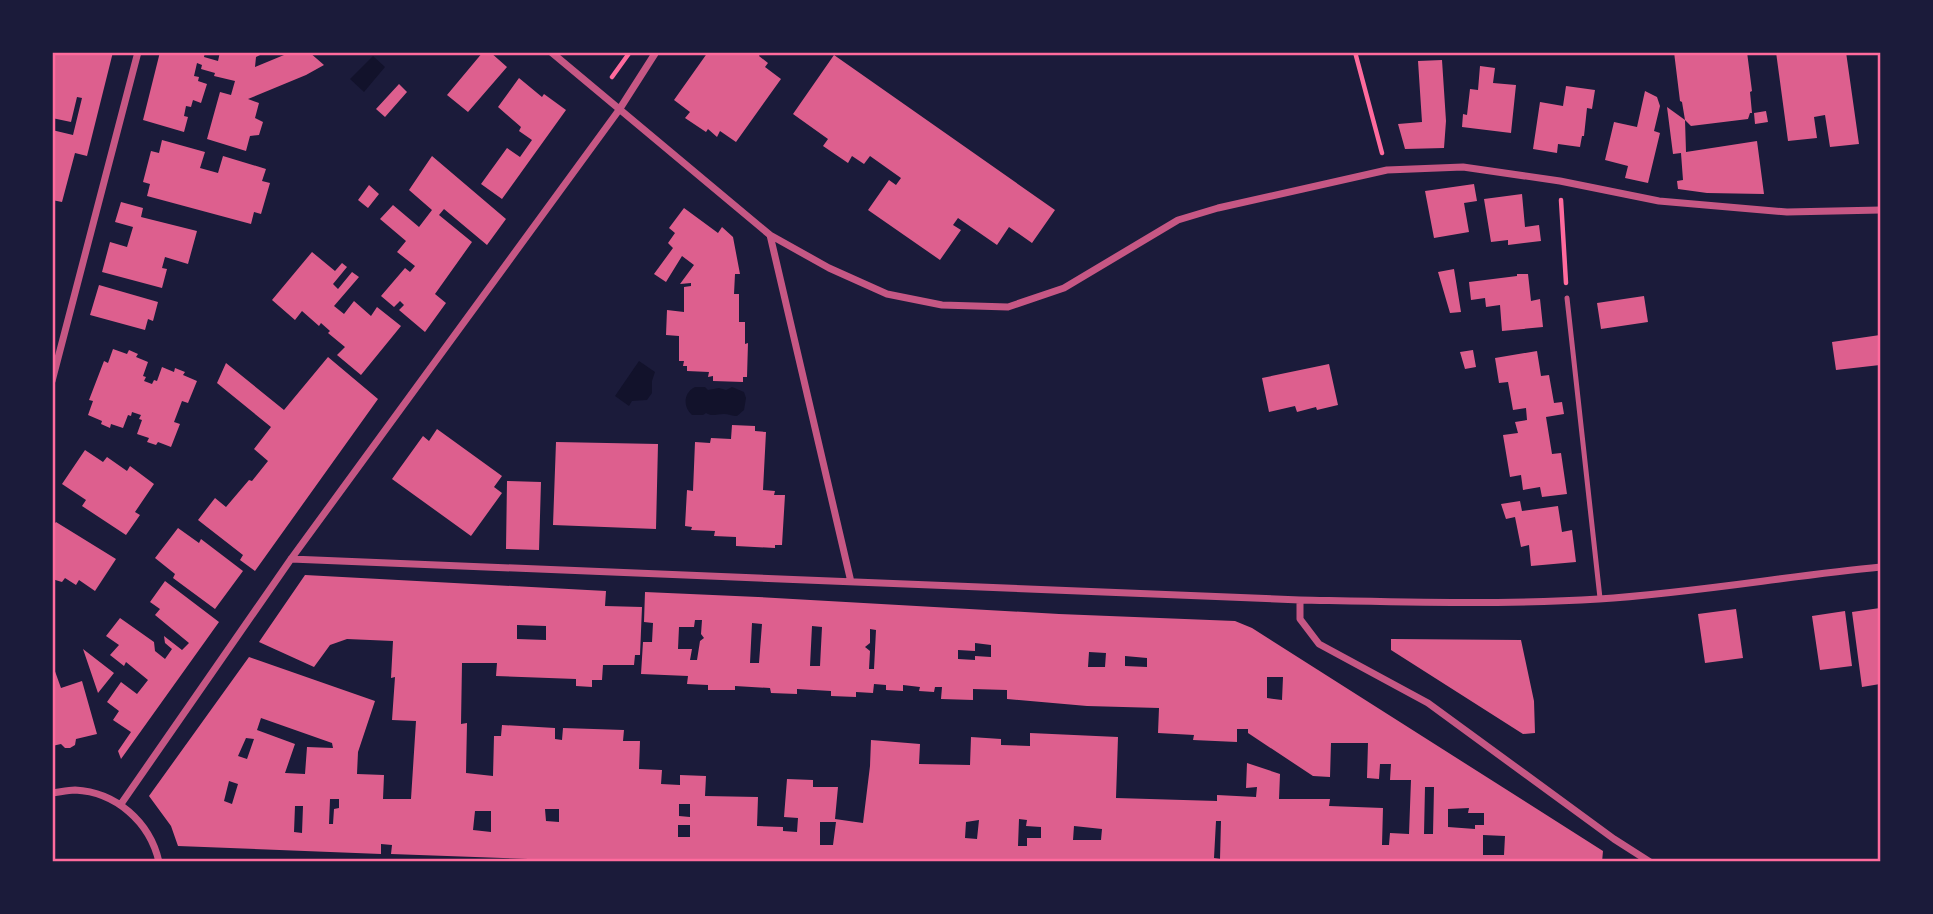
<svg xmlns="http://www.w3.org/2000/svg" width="1933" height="914" font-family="Helvetica,sans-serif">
<rect width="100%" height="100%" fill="#1b1b3a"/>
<!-- water -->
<path fill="#12122b" d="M373,56L385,67L364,92L350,79Z
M639,361L655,372L652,381V393L647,400L632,401L629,406L615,396Z
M695,387H705L708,390L719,388L726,390L732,387L744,392L746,398L744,410L737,416C732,416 728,414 724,414C716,414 713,417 706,413L703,415H692C683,407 683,393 695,387Z"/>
<!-- building -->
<path fill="#dd5f8e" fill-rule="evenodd" d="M52,52H113L87,156L75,153L62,202L52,200V130L73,135L82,98L77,97L71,122L52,118Z
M160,52H205L204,57L218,61L220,52H266L256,57L255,67L284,55L281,52H309L324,65L306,75L248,99L259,103L255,118L263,122L259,135L250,136L246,151L207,139L220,92L231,95L235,81L214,76L215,73L201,69L202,65L197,63L194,76L199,77L198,81L207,84L201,103L193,100L191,107L186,106L184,116L188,117L184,132L143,120Z
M483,52H490L507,67L468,112L447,95Z
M708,52H758L760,54L759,56L768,63L765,67L781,79L736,142L720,131L717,137L708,129L706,132L685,118L690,112L674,100Z
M1674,52H1747L1752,91L1750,92L1752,113H1750L1748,119L1691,126L1685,120L1682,102L1680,101Z
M1776,52H1846L1859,144L1830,147L1825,115L1814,117L1817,138L1788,141Z
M834,55L1055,210L1032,243L1009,227L997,245L958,218L953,225L961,230L940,260L868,210L889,180L896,185L901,178L870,156L864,164L852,156L848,163L823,146L828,139L793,114Z
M1442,60L1446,121L1444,148L1405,149L1398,124L1422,122L1418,61Z
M1480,66L1495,68L1493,83L1516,85L1511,133L1462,127L1463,114L1467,115L1470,89L1478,90Z
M519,78L542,97L544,94L566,110L502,199L481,184L507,148L520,157L532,140L519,131L521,127L498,107Z
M399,84L407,92L385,117L376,109Z
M1566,86L1595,90L1592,109L1587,108L1584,136H1582L1580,147L1558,144L1557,153L1533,149L1540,102L1563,106Z
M1645,91L1657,97L1660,106L1654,131L1660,133L1648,183L1625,178L1628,166L1605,160L1614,122L1637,127Z
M1667,107L1685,120L1686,152L1757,141L1764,194L1707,193L1678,189L1677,181L1683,180L1681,153L1673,154Z
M1766,111L1768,122L1755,124L1754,113Z
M162,140L205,152L200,168L218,173L223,156L266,169L262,181L270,183L261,214L254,212L251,224L147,196L150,184L143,182L151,151L159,153Z
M432,156L506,219L487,245L444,209L439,215L472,242L435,294L446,303L425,332L399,310L404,305L400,301L394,307L381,296L405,268L410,272L415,266L397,252L406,241L380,219L393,205L419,227L432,210L409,190Z
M1474,184L1477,201L1464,203L1469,232L1434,238L1425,191Z
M369,185L379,194L368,208L358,200Z
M1522,194L1525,227L1539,225L1541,241L1508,245V240L1491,242L1484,199Z
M121,202L143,208L141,217L197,231L188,264L165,257L162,268L167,269L162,288L102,272L110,242L127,247L133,227L115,222Z
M684,208L718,233L722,227L733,237L740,274H735L734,294H739V322H745V344L748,343L747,377H743V382L713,381V376L708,377L709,372L687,371V366H683L684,361H679V336L666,335L667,310L684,312V287L691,286V283L680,284L694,265L682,256L666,282L654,274L673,248L668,243L675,233L669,228Z
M312,252L335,271L342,263L347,267L333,284L338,289L352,272L359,277L334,306L344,314L354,301L371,316L377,307L401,326L361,375L337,355L345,347L328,333L330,331L321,323L319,326L302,311L295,320L272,300Z
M1454,269L1461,312L1450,313L1438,272Z
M1517,274H1528L1531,301L1540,299L1543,327L1502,331L1500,305L1486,307L1485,298L1471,300L1469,282L1517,276Z
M99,285L158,302L153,321L148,319L145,330L90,315Z
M1644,296L1648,322L1601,329L1597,303Z
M1880,335V365L1836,370L1832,342Z
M113,349L127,354L129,350L138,354L136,357L148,362L143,376L146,377L144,381L152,384L154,380L157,381L162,367L174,372L175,368L185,372L183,375L197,381L188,403L182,401L174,422L180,424L171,447L158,442L156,445L147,442L149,438L137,434L142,420L139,419L141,415L132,412L131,416L128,415L123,428L111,424L110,428L101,424L102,421L88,415L93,401L89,400L104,361L108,363Z
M1473,350L1476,367L1465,369L1460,352Z
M1537,351L1541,376L1549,375L1554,403L1562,402L1564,414L1546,417L1552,454L1561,453L1567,494L1542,497L1540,487L1523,490L1521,475L1510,477L1503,435L1518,433L1515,422L1527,420L1526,408L1513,410L1508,382L1499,383L1495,358Z
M328,357L378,399L255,571L240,560L243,555L198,520L215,498L226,507L249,480L252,481L268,461L254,449L271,427L217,383L226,363L284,410Z
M1329,364L1338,405L1317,410L1316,407L1297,412L1295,406L1269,412L1262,378Z
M732,425L755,426V431L766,432L763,490L775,491L774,495H785L782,545H775V548L736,546V537L714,536L715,531L691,530L692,527L685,526L687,490L693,491L695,442L710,443L711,438L731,439Z
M437,429L502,476L494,487L502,493L471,536L392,479L423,436L429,441Z
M556,442L658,444L656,529L553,525Z
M85,450L103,462L107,457L127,471L130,466L154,484L135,512L140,515L126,535L82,506L86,500L62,484Z
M507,481L541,482L539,550L506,549Z
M1520,501L1522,511L1558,506L1562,532L1572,530L1576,562L1531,566L1529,545L1521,547L1515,517L1506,519L1501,504Z
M56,522L116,559L95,591L79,580L76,585L65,578L62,582L52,579V527Z
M178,528L199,543L201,539L243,571L215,609L173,578L175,574L155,558Z
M305,575L606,591L605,606L642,607L640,655H635L634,665H603L602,680H592V687L576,686V679L496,676L497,663H462L461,724L467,723L466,773L493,776L494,736H501L502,725L555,728V739L562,740L563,728L624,730L623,741H640L639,769L662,770L661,784L680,785V775L706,776L705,796L758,797L757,826L783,827V831L797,832L798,818L784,817L787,779L813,780V787H838L835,819L863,823L870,766L871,740L920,744L919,764L970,765L971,737L1001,739V745L1030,746V733L1118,737L1116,798L1217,801V795L1256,797L1257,787L1246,788L1247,763L1280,774L1279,799H1330L1329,806L1383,808L1382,845H1389L1390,833L1409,834L1411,780H1390L1391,764H1380L1379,779L1367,778L1368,743H1331L1330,777L1313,776L1248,733V729H1237V742L1193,740L1194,735L1158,733L1159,708L1087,706L1007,699V690L973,689V700L941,699L942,687H935L934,692L919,691L920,687L903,685V691L886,690V685L874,684L873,693L856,692V697L831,696V691L797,689V694L771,693L770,688L735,686V690H708V685L687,684L688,676L641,674L643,642H652L653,623L644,622L645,592L758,597L1059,614L1235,621L1252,628L1603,851L1602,862H610L391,854L392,845L381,844V854L178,846L171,826L149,796L249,657L375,701L358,752L357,774L384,775L383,799H411L416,721L392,720L395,677L391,678L393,641L347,639L330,645L314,667L259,642ZM695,620H702L701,634L704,638L700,641L697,660H690L692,649H678L679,627H694ZM752,623L762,624L759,663H750ZM517,625L546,626V640L517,639ZM812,626L822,627L820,666H810ZM870,629L876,630L874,669H869L870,651L865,647L870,643ZM975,643L991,645V657L975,656V660L958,659V650L975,651ZM1089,652L1106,653L1105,667H1088ZM1125,656L1147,658V667L1125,666ZM1267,677H1283L1282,700L1267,698ZM261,718L332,743L333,748L307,747L305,774L285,773L295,744L257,730ZM246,738L254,739L247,759L238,756ZM229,781L238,784L232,804L224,801ZM1425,787H1434L1433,834H1424ZM330,799H339V808L334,809L333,824H329ZM679,804H690V817L679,816ZM295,806H303L302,833L294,832ZM1469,808L1468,813H1484V825H1475V829L1448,827V809ZM545,809H559V822L546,821ZM475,811H491V832L473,830ZM1019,819L1027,820L1026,826L1041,827V838H1027V846H1018ZM979,820L977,839L965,838L966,822ZM1216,821H1221L1220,859L1214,858ZM820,822H836L833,845H820ZM678,825H690V837H678ZM1074,826L1102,829L1101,840H1073ZM1483,835L1505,836L1504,855H1483Z
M165,581L219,622L121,759L118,751L131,732L113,720L119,711L107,702L121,682L137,694L148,680L126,662L124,666L110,655L119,645L106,636L120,618L154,642L155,651L165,659L172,649L165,643L164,636L182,650L189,643L155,615L160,609L150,602Z
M1880,608V684L1862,687L1852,612Z
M1736,609L1743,658L1705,663L1698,614Z
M1845,611L1852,666L1820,670L1812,616Z
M1391,639L1521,640L1534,701L1535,733L1523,734L1391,650Z
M83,649L114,673L98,693Z
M52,663L61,688L82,681L97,734L76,739L75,745L70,748H65L61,744L52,746Z"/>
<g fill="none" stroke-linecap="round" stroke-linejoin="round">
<!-- path -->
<path stroke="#ff6b9d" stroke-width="4.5" d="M1355,52L1382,153
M612,77L630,52
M1561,200L1566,283"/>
<!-- service -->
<path stroke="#c65784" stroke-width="5" d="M1567,298L1600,598"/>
<!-- minor -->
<path stroke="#c65784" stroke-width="7" d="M551,52L770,235L829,268L887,294L942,305L1008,307L1064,288L1178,220L1218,208L1387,170L1463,167L1560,181L1659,201L1787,212L1881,210
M770,235L851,582
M52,381L138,52
M291,559L1300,600C1399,602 1500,605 1599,599C1693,593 1787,576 1881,567
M1300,600V619L1319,644L1428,703L1614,839L1650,862
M52,793C60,792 68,790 75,790C116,792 150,822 159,862
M121,804L291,559L619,110L656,52"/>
</g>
<!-- border -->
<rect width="1933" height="914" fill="none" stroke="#1b1b3a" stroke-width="108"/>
<rect x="54" y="54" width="1825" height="806" fill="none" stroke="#ff6b9d" stroke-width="2.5"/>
</svg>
